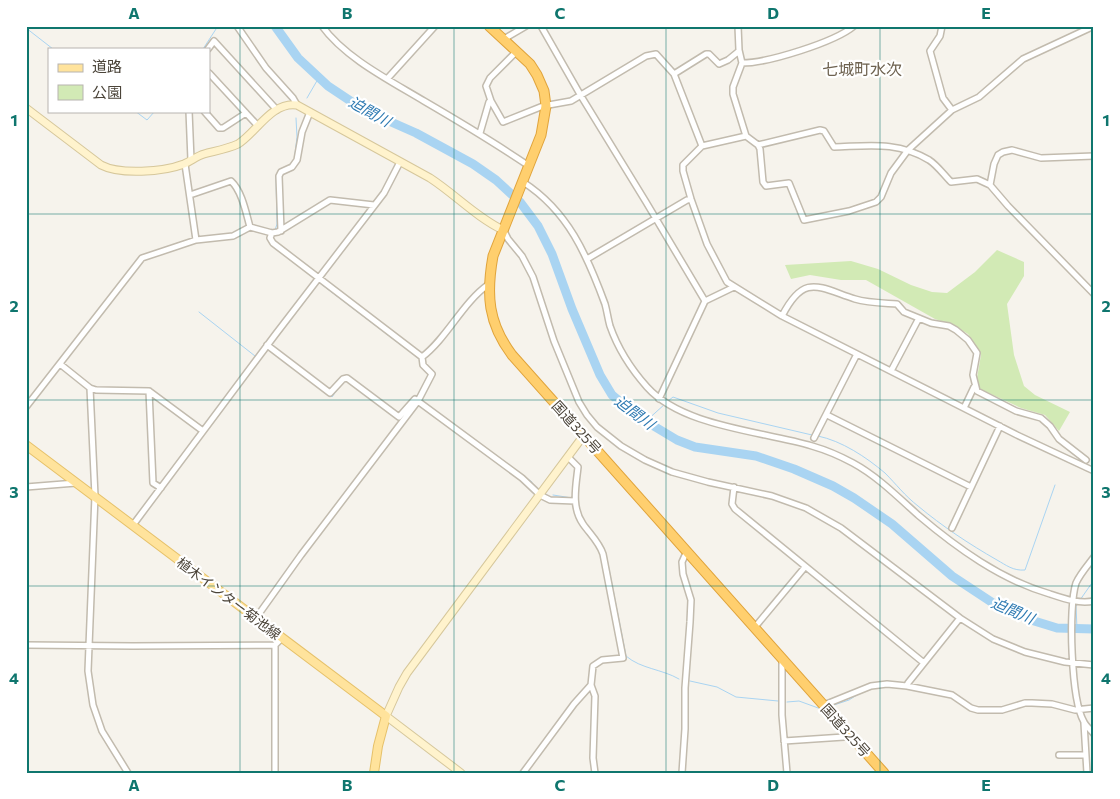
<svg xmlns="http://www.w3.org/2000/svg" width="1120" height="799" font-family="Commissioner,'Noto Sans JP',sans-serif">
<rect width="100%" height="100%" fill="#f6f3ec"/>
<!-- green -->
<path fill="#d2eab5" d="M997,250L1024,262V276L1007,304L1014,355L1024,386L1035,395L1070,412L1059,431L1045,415L1021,408L980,389L977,378L981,355L968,334L955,326L935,319L866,280H841L810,275L791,279L785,265L851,261L878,269L911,285L932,292L947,293L975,272Z"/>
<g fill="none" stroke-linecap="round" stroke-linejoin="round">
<!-- stream -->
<path stroke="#a9d4f2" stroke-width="1" d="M26,28L53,49
M203,49L218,26
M307,98L318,79
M135,111L147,120L155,111
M295,154L297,137L296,118
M275,230L277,224L276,176L279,171
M272,246L314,278
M321,284L418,358
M199,312L255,356
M424,363L432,370
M329,394L332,397L342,383
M417,397L420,391
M422,401L532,482
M668,401L673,397L718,413L812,435
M645,422L665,404
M818,436C842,441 866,457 885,473C896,484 905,496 918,506C942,526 969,544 997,560C1006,565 1013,571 1025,570L1055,485
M553,495L572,498
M600,542L606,554L626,656C641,669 662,669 679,679
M1080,600L1094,580
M1077,629L1076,606L1078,604
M690,681L717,687L736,697L778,701
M787,702L799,701L821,709
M831,706L849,700L860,693
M1065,710L1073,712"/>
<!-- river -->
<path stroke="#a9d4f2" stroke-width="9" d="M275,26L298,58L328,86L364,110L416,133L473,164L496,180L520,202L538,226L552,254L572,309L600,375L612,395L637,416L677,440L695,447L756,456L794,469L833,486L854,498L892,524L952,576L999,607L1031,620L1057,628L1094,629"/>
<defs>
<path id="street" d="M237,26L266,68L293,98L297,105
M322,26C345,58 391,81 424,101C460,122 495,143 529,166
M541,26L581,96L646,202L705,301
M738,26L739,50L742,63L733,87V94L746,136L758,145L760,149L763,182L766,186L789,183L804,220L849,211L876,202L881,197L891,173L908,150L952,110L979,97L1023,59L1094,26
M942,26L940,36L930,51L943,98L952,110
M504,39L526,26
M208,49L214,41L277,110
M517,51L490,78L486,86L491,101L503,122L543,106L571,101L646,56L656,54L674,74L702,146
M742,63C768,63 835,42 854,26
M209,73L258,126
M674,74L706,54H709L719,64L728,60L739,51
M387,79L435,26
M189,111L191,160
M204,111L219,128H223L246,113
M480,133L489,102L491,101
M746,136L702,146L683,165V171L691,199L707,244L727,282L782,316L1017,435L1094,471
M758,145L820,130L824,131L834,147C869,146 897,141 929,160C937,165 944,175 951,182L977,179L990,185L1008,206L1094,294
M185,164L196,240
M523,182C568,211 587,255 605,304C607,311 608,319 610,326C618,349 631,369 647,387C683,427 762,431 812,446C826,450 840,456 853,463C877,476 898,497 918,515C957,548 1001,580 1050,594C1065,599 1079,604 1094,601
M990,185L994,164L998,155L1003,152L1012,150L1041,158L1094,156
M190,195L231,181C242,191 246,213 250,227
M281,231L279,176L281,172L292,167L297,160L302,132L310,112
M504,231L508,239L522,256L533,277L554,341L579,402L587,415L597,427L621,446L645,460L672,472L708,482L772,496L806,508L841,528L960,618L993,639L1025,652L1065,662L1094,665
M587,259L687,200L691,199
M782,316C804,273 818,287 855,299C868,303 883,303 897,304L904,312L931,323L949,326L956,330L968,340L977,353L973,375L977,391L1016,411L1041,418L1050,426L1059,439L1086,460
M267,345L330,393L343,379L347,378L399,417L415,399L522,478L540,495L550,500L575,501
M422,357C448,337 462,303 489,284
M60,364L90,388L96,390L149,391L203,431
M891,371L919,318
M90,388L95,496L88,671L93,705L102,731L128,773
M149,391L153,483L161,488
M659,399L705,301L734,287
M26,407L142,258L196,240L233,236L250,227L272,233L278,232L330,200L374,205
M964,408L974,387
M827,415L971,487
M814,438L857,354
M568,457L578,467C576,486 571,507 583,524C590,534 599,542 603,554L623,658L602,660L593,666L591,685L595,696L593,758L595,773
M26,487L76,483
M734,487L732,504L735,509L924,663
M133,525L275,335L384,193L400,162
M952,528L1000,426
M1094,557C1088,565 1080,574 1076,583C1068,607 1071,700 1084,722C1086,726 1091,730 1094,734
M256,618L301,555L418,401L432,374L423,365L422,357L273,243L270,238L272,233
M755,627L805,567
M26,645L133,646L275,645
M782,659V715L787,773
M907,686L908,683L960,618
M824,705L871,686L887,684L907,686L952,695L971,708L978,710H1002L1025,703H1032L1052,704L1075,710L1094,708
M1084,723L1087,773
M784,741L844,737L849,733
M1059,755H1085
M275,773V645L282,638
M523,773L574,704L591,685
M682,773L685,729V688L690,622L691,600L683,574L682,562L687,551"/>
<path id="secondary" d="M26,108L101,165C120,175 163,172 184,164C191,161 197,156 204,154C215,151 227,149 238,144C256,133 272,101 297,105L430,178C456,195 476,217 503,230
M461,773L386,716L399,687L407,673L584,435"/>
<path id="primary" d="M26,445L386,716L378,746L374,773"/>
<path id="highway" d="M489,26L530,64L537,75L544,91L546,106L541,135L493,256C486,295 488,323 512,355L884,773"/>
</defs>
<!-- street casing -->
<use href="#street" stroke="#c2bbae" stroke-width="8"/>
<!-- secondary casing -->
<use href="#secondary" stroke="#d6c79b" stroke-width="9"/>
<!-- primary casing -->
<use href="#primary" stroke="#e6c16a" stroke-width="10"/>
<!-- highway casing -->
<use href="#highway" stroke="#e0a43c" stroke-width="11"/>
<!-- street -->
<use href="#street" stroke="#fff" stroke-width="5"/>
<!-- secondary -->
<use href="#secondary" stroke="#fff3cd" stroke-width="7"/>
<!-- primary -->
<use href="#primary" stroke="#ffe39c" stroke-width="8"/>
<!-- highway -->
<use href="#highway" stroke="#ffcf6e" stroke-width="9"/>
</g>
<!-- grid -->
<path fill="none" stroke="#0f766e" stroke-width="1" stroke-opacity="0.55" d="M240,26V773M454,26V773M666,26V773M880,26V773M26,214H1094M26,400H1094M26,586H1094"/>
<g text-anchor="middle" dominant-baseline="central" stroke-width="4.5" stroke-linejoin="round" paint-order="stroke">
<!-- street labels -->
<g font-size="14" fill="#4b4439" stroke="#fff">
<text transform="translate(577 427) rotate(48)">国道325号</text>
<text transform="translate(229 598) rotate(37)">植木インター菊池線</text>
<text transform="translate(846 730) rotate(48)">国道325号</text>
</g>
<!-- water labels -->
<g font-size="15" font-style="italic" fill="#2e7ab2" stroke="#fff">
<text transform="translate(370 111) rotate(29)">迫間川</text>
<text transform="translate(635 412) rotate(37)">迫間川</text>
<text transform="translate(1013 610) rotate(23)">迫間川</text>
</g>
<!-- quarter labels -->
<g font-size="16" fill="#6e6250" stroke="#fff">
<text x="862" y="68">七城町水次</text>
</g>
</g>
<!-- border -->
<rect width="1120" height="799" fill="none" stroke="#ffffff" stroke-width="55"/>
<!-- legend -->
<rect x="48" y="48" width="162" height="65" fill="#ffffff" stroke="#b7b4b0"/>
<rect x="58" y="64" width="25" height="8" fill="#ffe39c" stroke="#b7b4b0"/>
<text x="92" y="72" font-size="15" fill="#4b4439">道路</text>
<rect x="58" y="85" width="25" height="15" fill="#d2eab5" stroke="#b7b4b0"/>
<text x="92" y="98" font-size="15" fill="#4b4439">公園</text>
<rect x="28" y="28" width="1064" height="744" fill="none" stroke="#0f766e" stroke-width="2"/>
<g font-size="16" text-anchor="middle" font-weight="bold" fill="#0f766e">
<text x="134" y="19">A</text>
<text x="347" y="19">B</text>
<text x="560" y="19">C</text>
<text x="773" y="19">D</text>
<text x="986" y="19">E</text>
<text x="14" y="126">1</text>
<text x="1106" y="126">1</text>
<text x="14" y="312">2</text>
<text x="1106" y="312">2</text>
<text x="14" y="498">3</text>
<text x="1106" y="498">3</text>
<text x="14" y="684">4</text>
<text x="1106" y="684">4</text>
<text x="134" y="791">A</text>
<text x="347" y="791">B</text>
<text x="560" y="791">C</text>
<text x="773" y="791">D</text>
<text x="986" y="791">E</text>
</g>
</svg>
